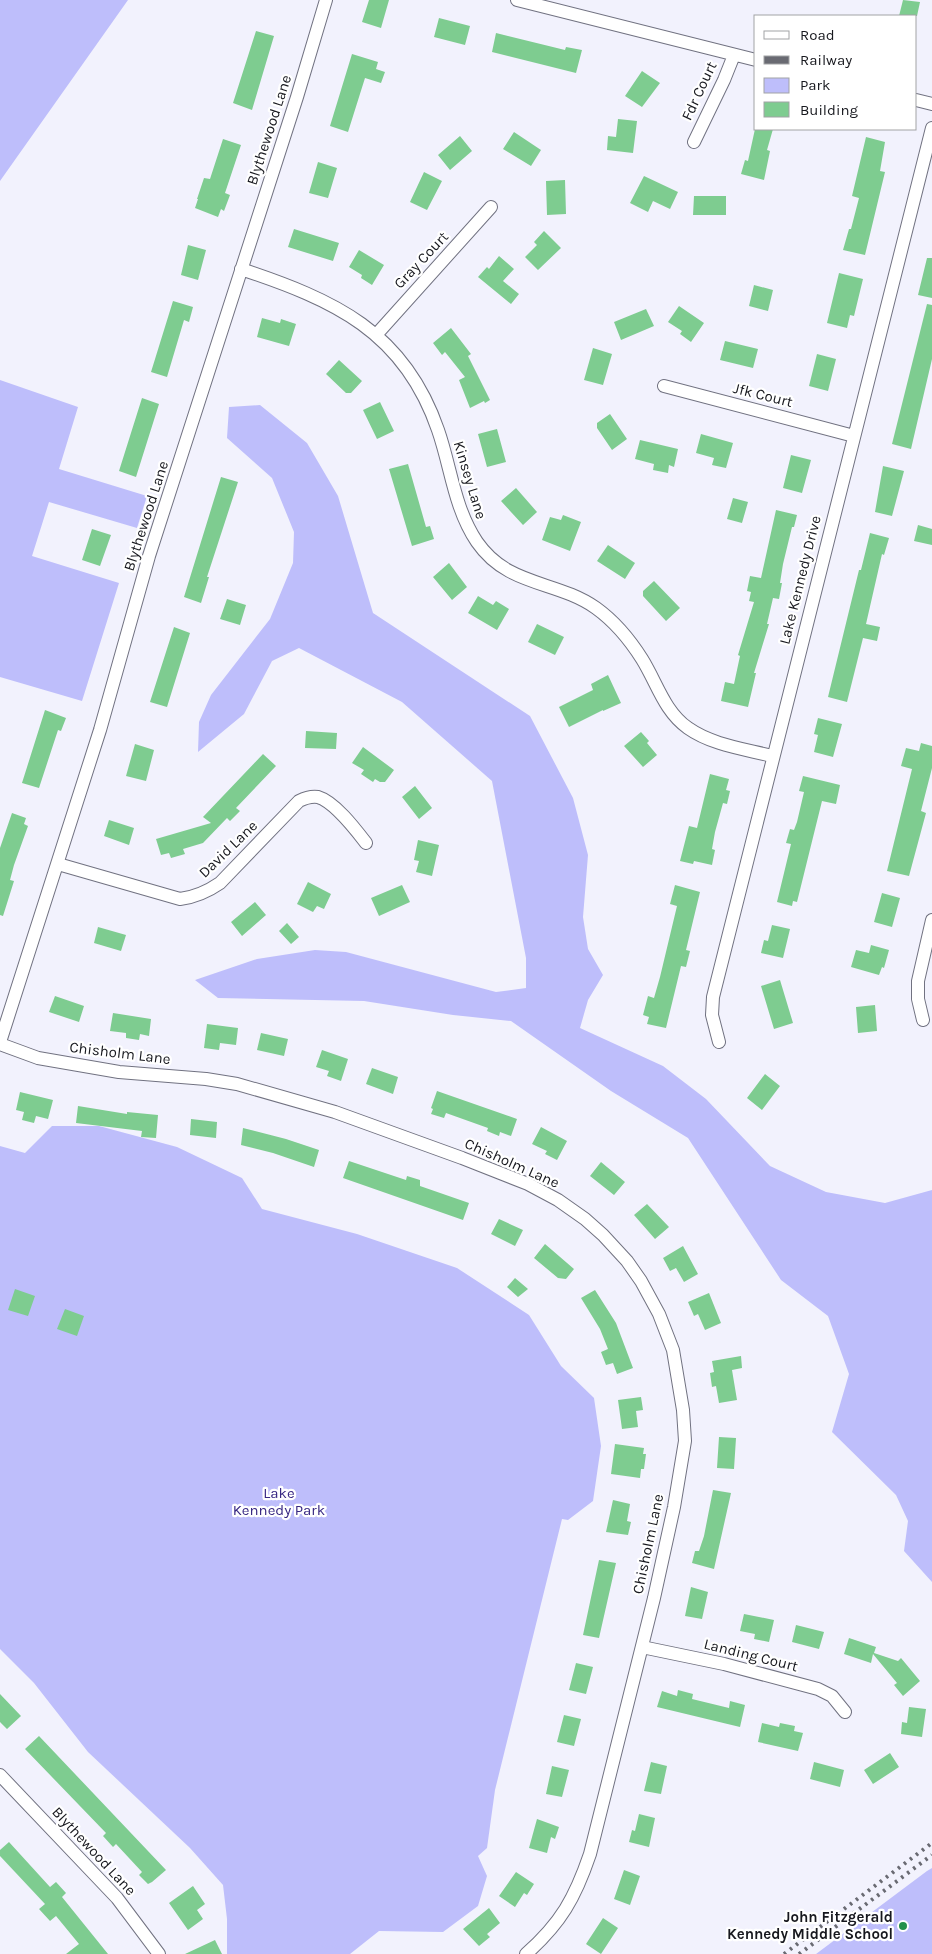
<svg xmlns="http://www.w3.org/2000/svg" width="932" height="1954" font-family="Karla,sans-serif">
<rect width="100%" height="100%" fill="#f2f2fd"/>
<!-- green -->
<path fill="#bebefb" d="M0,0H128L0,181Z
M0,380L78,407L59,469L147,496L137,528L49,502L32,556L119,583L82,701L0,677Z
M260,405L307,443L338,496L373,613L530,716L573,798L588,855L583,917L588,949L603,975L588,1000L580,1028L663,1066L706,1099L770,1166L826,1192L885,1203L932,1190V1582L904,1551L908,1521L896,1495L832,1432L849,1374L828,1316L781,1280L688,1138L611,1091L511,1021L453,1015L364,1001L218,998L195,980L257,959L315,950L346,952L496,992L526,988V958L492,781L402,702L299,648L272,661L244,714L198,752L199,722L211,695L270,619L293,563L294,532L272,478L227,438L229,407Z
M52,1126H99L177,1147L242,1178L262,1209L357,1234L457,1268L529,1315L561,1366L594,1398L601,1446L593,1501L568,1520L562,1519L495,1790L487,1848L478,1856L487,1876L478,1906L443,1932L379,1931L350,1954H227V1919L223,1885L190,1848L88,1752L34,1683L0,1649V1146L25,1153Z
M932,1868V1954H816L927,1871Z"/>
<!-- building -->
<path fill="#7ecc90" d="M369,0H389L381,28L362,22Z
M903,0L920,2L917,16H899Z
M439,18L470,26L465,45L434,37Z
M256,31L274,36L252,110L233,103Z
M496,33L565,50L566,47L582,50L576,73L492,52Z
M352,54L378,62L376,69L385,72L381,83L365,78L348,132L330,126Z
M642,71L660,83L642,107L625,96Z
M618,119L637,121L633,153L607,150L608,136L616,137Z
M755,129H773L767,150L770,151L764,180L741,174L745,160L748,161Z
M514,132L541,150L531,166L503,149Z
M460,136L472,151L450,170L438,155Z
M866,137L885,142L880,171L885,172L865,255L843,250L849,229H851L859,198L852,196Z
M223,139L241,145L225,193L230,195L224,211L221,209L218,217L195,208L198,199H197L204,178L210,179Z
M318,162L337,168L328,198L309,193Z
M424,172L442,181L427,210L410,202Z
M644,176L678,192L670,209L653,201L648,212L630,203Z
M565,180L566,214L547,215L546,181Z
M694,196H726V215H693Z
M294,229L339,243L333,261L288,247Z
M544,231L561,248L538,270L525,257L537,245L534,242Z
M188,245L206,250L198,280L181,275Z
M359,250L384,265L372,285L361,278L362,275L349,267Z
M499,256L514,269L503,281L519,294L511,304L478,277L487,267L489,269Z
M927,258H932V298L918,295Z
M839,273L863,279L854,316L850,315L847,328L827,323Z
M754,285L773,290L768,311L749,306Z
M173,301L193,307L189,322L184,320L167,377L151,372Z
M927,304L932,305V359L911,449L892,444Z
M679,306L704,323L691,342L680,334L682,331L668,322Z
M646,309L654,326L621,340L614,322Z
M262,318L280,323L281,319L296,324L289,346L257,337Z
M451,328L471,354L468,356L490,400L485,403L484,401L470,408L459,380L465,377L445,352L442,355L433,343Z
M725,341L758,349L753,368L720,360Z
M593,348L612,354L603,385L584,380Z
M817,354L836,359L828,391L809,386Z
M339,360L362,381L351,393H346L326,374Z
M142,398L159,404L136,477L119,471Z
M380,402L394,431L377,439L363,410Z
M610,414L627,439L612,450L597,428V423Z
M497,429L506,462L487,467L478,434Z
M701,434L733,443L726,468L712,465L714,458L696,453Z
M640,440L678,449L674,467L669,465L668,473L653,470L654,464L635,459Z
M791,455L811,460L802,493L783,488Z
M408,464L426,527L430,526L434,539L412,546L389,469Z
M883,466L904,471L892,516L875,512Z
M221,477L238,482L207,577H209L201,603L184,597Z
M516,488L537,512L523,525L501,501Z
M733,498L748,502L742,523L727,519Z
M776,510L797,515L794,527H792L783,564L780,583H782L779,599L773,598L767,624H769L754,673H756L748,707L721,701L725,682L734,684L740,656L738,655L754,602L749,601L751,592L747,591L750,576L761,578Z
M563,515L581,522L570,551L542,540L550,517L561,520Z
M918,525L932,529V545L914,541Z
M92,529L111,535L100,566L82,560Z
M870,533L889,538L884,555L882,554L866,624L880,627L877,641L863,638L847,702L828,697L859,570H861Z
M608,545L635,563L625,579L597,561Z
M449,563L467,587L452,600L433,577Z
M654,581L680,608L666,621L643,596V591Z
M478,596L493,605L496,601L509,609L497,630L468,613Z
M227,599L246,605L240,625L220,619Z
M537,624L564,637L555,655L528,642Z
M174,627L190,633L167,707L150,702Z
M608,675L621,703L603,711V710L569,727L559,707L593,690L591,684Z
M45,710L66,718L61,731L58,730L39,788L22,783Z
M818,718L842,724L833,757L814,752L818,735L814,734Z
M306,731L337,733L336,749L305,748Z
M641,732L649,741L647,743L657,755L643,767L624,746Z
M921,743L932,746V768L921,811L926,813L909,876L887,871L912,769L901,766L906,748L919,751Z
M135,744L154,750L146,781L126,776Z
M363,747L394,770L385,782H380L375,779L373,782L361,774L364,770L352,763Z
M263,754L276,766L236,808L240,811L230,821L227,818L203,843L183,849L185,854L171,858L169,853L161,855L156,839L211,823L203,817Z
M710,774L729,779L726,790L730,791L727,804L723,803L715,832L712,849L715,850L712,865L694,861L693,864L680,861L689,826L697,828Z
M803,776L840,785L836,804L822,801L797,902L793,901L792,906L777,902L791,844L786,843L790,829L794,830L797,822L804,792L799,791Z
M415,786L432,808L419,819L402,797Z
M12,813L26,818L24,824L28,826L14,865L10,880L14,881L3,916L0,915V848Z
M109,820L134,828L129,845L104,836Z
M418,840L439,845L432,876L416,872L419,861L414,860Z
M308,882L331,894L324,909L317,906L313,912L297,904Z
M402,885L410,902L379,916L371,898Z
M675,885L700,892L686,950L690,951L686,967L681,966L666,1028L647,1024L649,1017L643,1015L648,996L654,998L660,977L677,906L670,904Z
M882,893L900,898L892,927L874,922Z
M255,902L266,915L242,936L231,922Z
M287,923L299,937L291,944L279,931Z
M772,925L790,929L783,958L761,953L764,940L768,941Z
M98,927L126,935L121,951L94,943Z
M871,945L889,950L884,968L882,967L879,975L851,967L856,950L869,953Z
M780,980L793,1023L774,1029L761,986Z
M55,996L84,1006L79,1022L49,1012Z
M875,1005L877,1031L858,1033L856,1007Z
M113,1013L151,1019L149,1036L140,1034L139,1040L126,1038V1033L110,1031Z
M207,1024L238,1028L236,1045L220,1043L219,1050L204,1048Z
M261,1033L288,1039L284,1056L257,1050Z
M322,1050L348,1059L341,1081L327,1076L329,1071L316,1067Z
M372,1068L398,1077L393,1094L366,1084Z
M765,1074L780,1086L762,1110L747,1098Z
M437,1091L517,1119L511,1136L500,1132L499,1136L487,1131L488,1128L446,1113L444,1118L431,1114L433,1109L431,1108Z
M20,1092L53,1100L48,1119L36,1116L34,1123L22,1120L24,1112L16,1110Z
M78,1106L127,1114V1112L158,1115L156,1138L141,1137L142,1131L76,1123Z
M191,1119L217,1122L216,1138L190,1135Z
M541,1127L567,1141L557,1160L545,1154L547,1151L532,1144Z
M243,1128L286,1139L319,1150L314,1167L273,1153L241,1145Z
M349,1161L406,1180L407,1176L420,1180V1186L469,1203L463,1220L343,1178Z
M601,1162L625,1182L614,1195L590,1176Z
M647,1204L669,1227L655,1239L634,1215Z
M499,1219L523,1230L515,1246L491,1234Z
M545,1244L574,1269L566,1279L558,1278L534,1258Z
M683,1246L698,1274L684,1282L676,1268L670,1271L663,1258Z
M515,1278L528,1289L518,1297L507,1287Z
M15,1289L35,1296L28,1316L8,1310Z
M595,1290L616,1323L633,1368L617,1374L613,1363L606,1365L601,1352L608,1349L600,1329L581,1298Z
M709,1293L721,1323L705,1330L698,1314L694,1316L688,1302Z
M65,1309L84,1316L77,1336L57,1329Z
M741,1356L742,1368L732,1370L737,1400L719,1403L716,1386L712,1387L710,1373L714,1372L712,1361Z
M641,1397L643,1410L636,1411L638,1427L622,1429L618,1400Z
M719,1437L736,1438L734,1469L717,1468Z
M615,1444L644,1448L643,1454H646L644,1469H641L640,1478L611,1474Z
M713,1490L731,1493L714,1569L692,1563L695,1551H699L704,1536Z
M613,1500L630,1504L627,1521L631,1522L628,1535L606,1532Z
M599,1560L616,1563L599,1638L583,1635Z
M691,1587L708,1592L702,1619L685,1616Z
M744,1614L774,1620L769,1642L754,1639L755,1634L740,1631Z
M796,1625L824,1632L819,1649L792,1642Z
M849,1638L876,1647L874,1653L898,1661L901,1658L920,1681L903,1696L894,1685L897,1683L873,1654L871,1663L844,1654Z
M576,1663L593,1667L586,1694L569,1690Z
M678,1690L693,1694L692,1699L729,1708L730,1701L745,1705L740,1727L657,1707L662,1691L677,1696Z
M0,1694L21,1716L7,1729L0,1722Z
M909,1707L926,1709L922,1737L901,1734L902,1722L907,1723Z
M564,1715L581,1719L574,1746L557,1742Z
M762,1723L779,1727L780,1723L795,1726L794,1731L803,1733L798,1751L758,1742Z
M39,1736L166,1870L152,1882L148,1884L139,1875L142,1872L116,1844L113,1847L103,1836L106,1833L25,1749Z
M890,1753L899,1767L873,1784L864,1770Z
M651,1762L667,1766L661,1794L644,1791Z
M814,1762L844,1770L840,1787L810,1779Z
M552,1766L569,1770L562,1797L546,1794Z
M639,1814L655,1818L649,1847L629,1842L632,1830L635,1831Z
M537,1819L559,1827L555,1839L551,1837L547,1853L529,1848Z
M9,1842L50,1887L56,1882L66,1893L62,1897L108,1954H66L79,1944L56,1916L50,1921L39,1909L45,1904L0,1856V1850Z
M624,1870L640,1876L630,1905L614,1899Z
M516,1872L534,1884L527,1895L524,1893L515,1907L499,1896Z
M193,1886L205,1904L197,1910L203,1919L188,1930L169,1903Z
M489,1908L500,1923L487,1934L490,1937L479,1946L463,1929Z
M603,1918L618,1928L601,1954L586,1944Z
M215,1940L222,1954H185Z"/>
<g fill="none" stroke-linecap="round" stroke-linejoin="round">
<defs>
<path id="minor" d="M517,0L756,60
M916,100L932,104
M694,142L724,80L734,55
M241,269C334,300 404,331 438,430C451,467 454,508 477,542C508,587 556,580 596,608C614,621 630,640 642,659C657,683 664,711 688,728C712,745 745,749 772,756
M376,335L491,207
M664,386L854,436
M58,864L180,899C196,897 207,892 220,883L299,801C305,798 311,796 318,797C335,802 356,830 366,843
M923,1020L918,999V981L932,920
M0,1042L100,730L149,556L297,97L326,0
M719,1042L712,1015L713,997L932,128
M0,1044L38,1058L119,1072L206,1079L237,1084L335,1112L462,1158L528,1184L558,1200L585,1219L603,1235L627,1261L641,1281L659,1314L673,1350L683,1410L685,1441L674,1507L654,1598L590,1854C575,1898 561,1923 526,1954
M642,1647L724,1664L818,1689L832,1696L845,1712
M0,1775L117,1898L159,1954"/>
</defs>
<!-- minor casing -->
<use href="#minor" stroke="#717281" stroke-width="14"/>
<!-- minor -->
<use href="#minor" stroke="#fff" stroke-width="12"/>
<!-- rail -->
<path stroke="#696a72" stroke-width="4" stroke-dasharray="2.5 5" stroke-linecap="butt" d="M784,1954L932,1843
M799,1954L932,1855"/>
</g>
<!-- markers -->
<circle fill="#23914a" stroke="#fff" stroke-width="2" cx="903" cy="1926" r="5"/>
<g text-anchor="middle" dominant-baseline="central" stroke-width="4.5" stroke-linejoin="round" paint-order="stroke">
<!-- street labels -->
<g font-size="15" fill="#17181e" stroke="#fff">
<text transform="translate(699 91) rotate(-65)">Fdr Court</text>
<text transform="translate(269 130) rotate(-72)">Blythewood Lane</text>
<text transform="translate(421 260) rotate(-47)">Gray Court</text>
<text transform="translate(763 395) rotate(14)">Jfk Court</text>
<text transform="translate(470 480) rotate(73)">Kinsey Lane</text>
<text transform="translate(146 516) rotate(-72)">Blythewood Lane</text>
<text transform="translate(800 580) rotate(-76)">Lake Kennedy Drive</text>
<text transform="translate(228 849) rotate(-44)">David Lane</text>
<text transform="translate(120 1053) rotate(7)">Chisholm Lane</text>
<text transform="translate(512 1163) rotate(24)">Chisholm Lane</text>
<text transform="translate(648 1544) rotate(-78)">Chisholm Lane</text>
<text transform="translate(751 1655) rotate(14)">Landing Court</text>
<text transform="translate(94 1851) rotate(47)">Blythewood Lane</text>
</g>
<!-- park labels -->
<g font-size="15" fill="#372782" stroke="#fff">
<text x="279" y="1493">Lake<tspan x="279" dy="17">Kennedy Park</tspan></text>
</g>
<!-- poi labels -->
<g font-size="15" font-weight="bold" fill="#17181e" stroke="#fff" text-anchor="end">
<text x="893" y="1917">John Fitzgerald<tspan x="893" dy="17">Kennedy Middle School</tspan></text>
</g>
</g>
<!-- legend -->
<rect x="754" y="15" width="162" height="115" fill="#ffffff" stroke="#a2a3a5"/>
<rect x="764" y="31" width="25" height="8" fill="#ffffff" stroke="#a2a3a5"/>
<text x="800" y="40" font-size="15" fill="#17181e">Road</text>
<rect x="764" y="56" width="25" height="8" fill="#696a72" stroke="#a2a3a5"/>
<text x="800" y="65" font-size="15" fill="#17181e">Railway</text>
<rect x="764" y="78" width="25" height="15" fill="#bebefb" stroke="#a2a3a5"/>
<text x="800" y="90" font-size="15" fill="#17181e">Park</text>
<rect x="764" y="102" width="25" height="15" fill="#7ecc90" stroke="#a2a3a5"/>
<text x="800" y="115" font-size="15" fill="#17181e">Building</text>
</svg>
